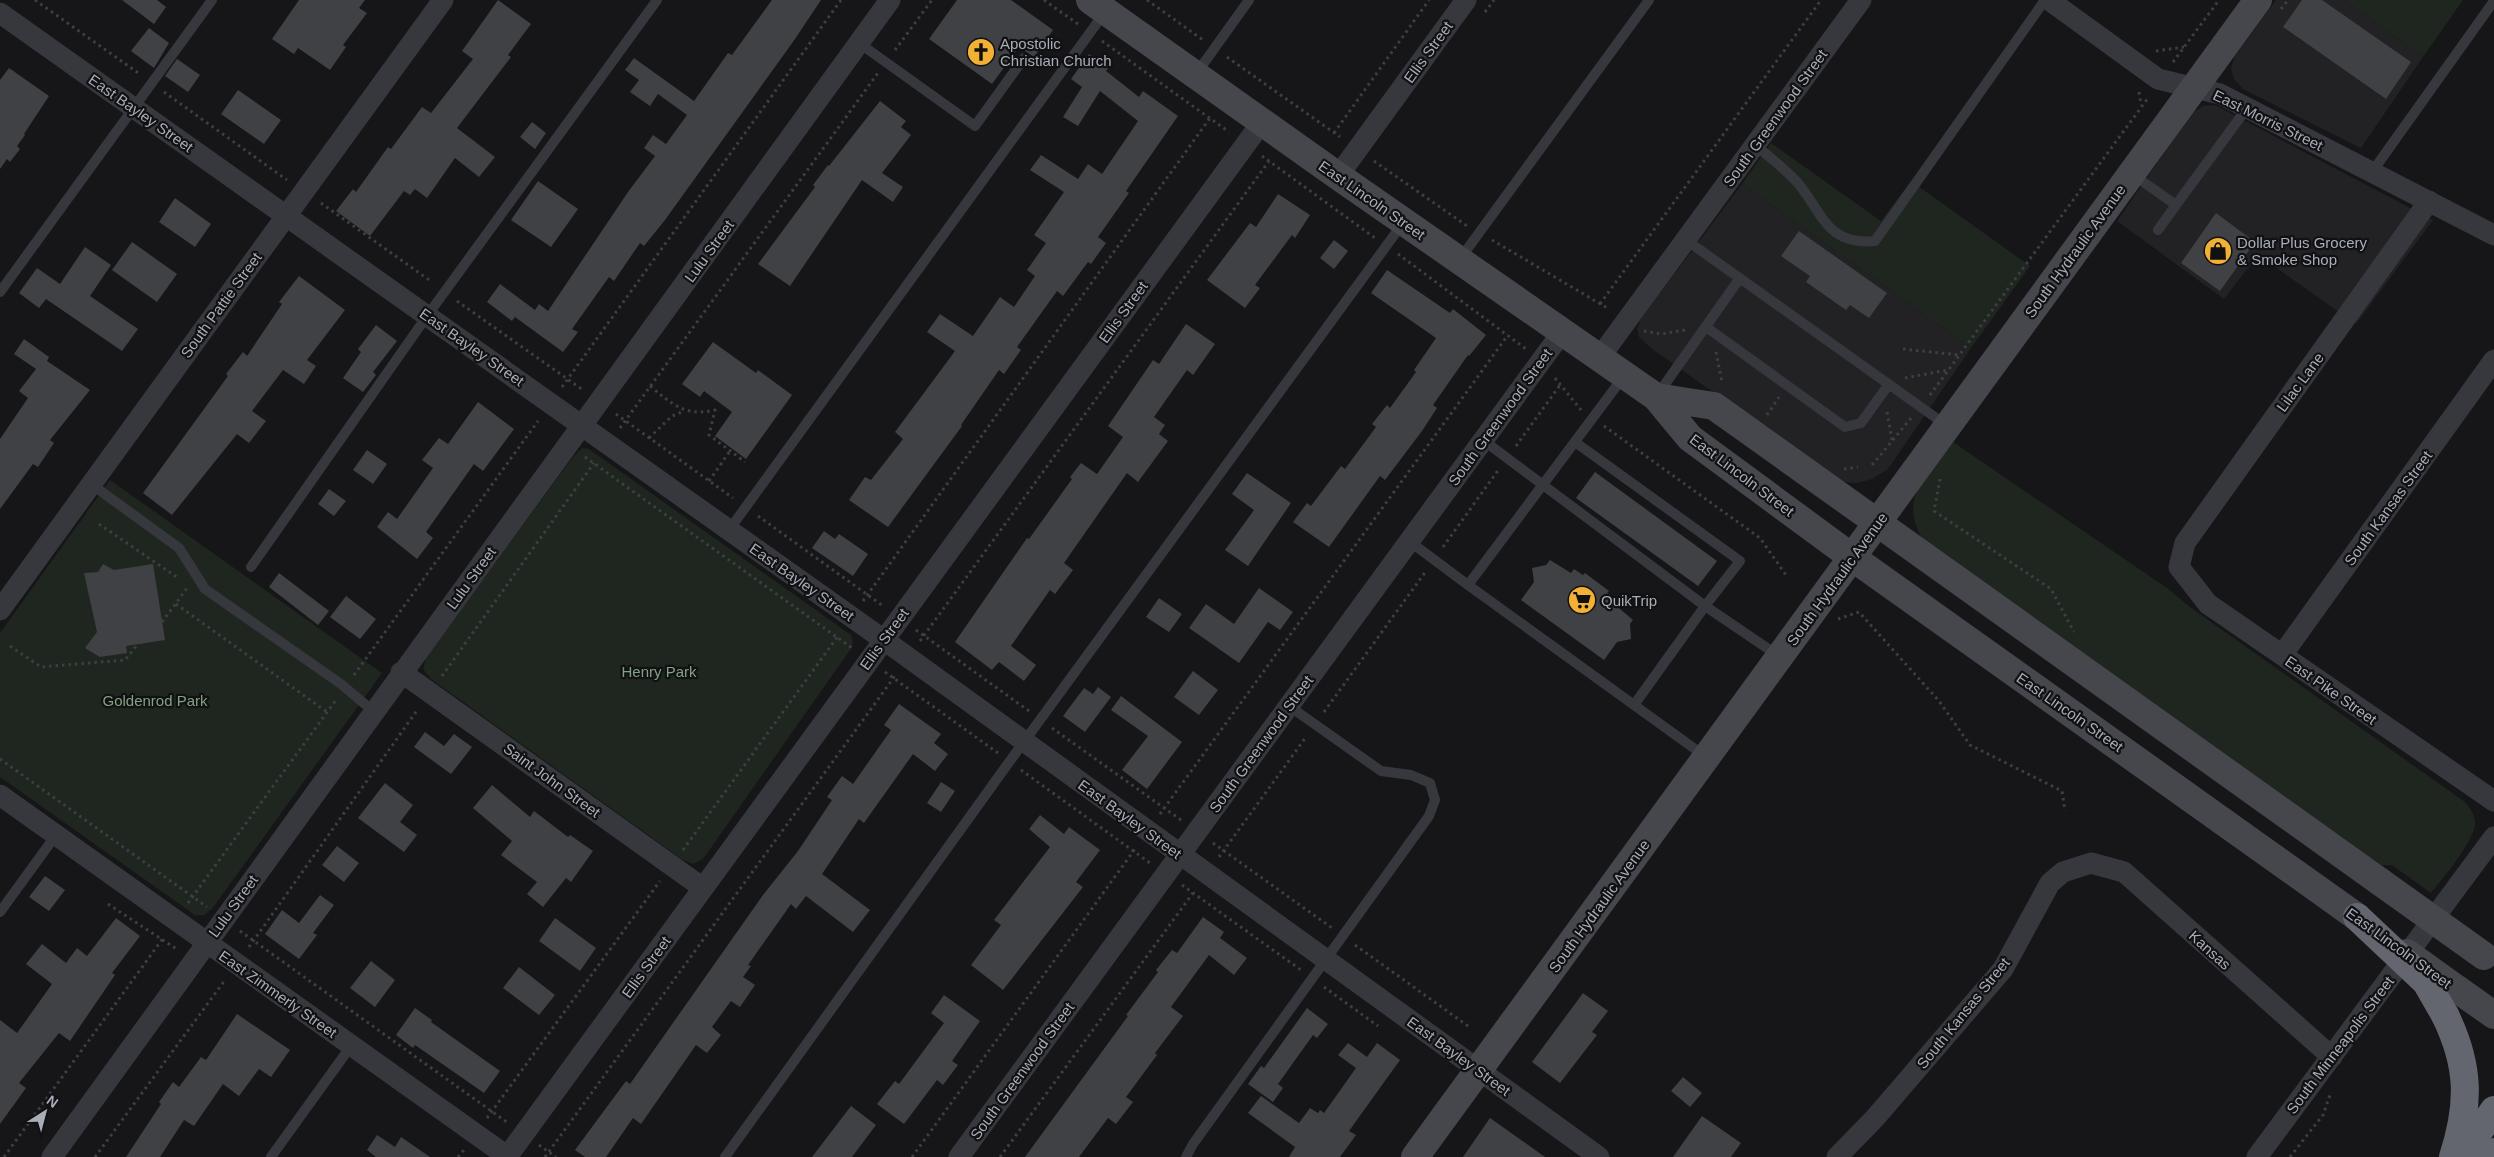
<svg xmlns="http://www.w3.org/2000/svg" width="2494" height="1157" font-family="Helvetica,sans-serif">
<rect width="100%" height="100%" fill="#161618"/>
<!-- built -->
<path fill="#222225" d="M2276,0H2344L2423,57L2361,148L2243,89L2234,79L2231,68L2235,56Z
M2215,105L2433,220L2356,324L2258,255L2224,299L2117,221L2192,113L2203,106Z
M1742,184L1971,348L1888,469L1872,479L1858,483L1843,482L1825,472L1651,348L1639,337L1637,328L1642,317Z"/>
<!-- green -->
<path fill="#1e261f" d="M2344,0H2463L2423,57Z
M1771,143L1881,221L1911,181L2030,266L1971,348L1742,184Z
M1953,442L2167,588L2190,607L2465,802C2470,808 2475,814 2475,823C2476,839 2442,879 2431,893L2392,865H2381L1926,544C1895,499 1926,478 1953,442Z
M582,448L589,449L851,635L853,642L850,650L703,859L693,864L683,860L431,679L423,669L426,658L572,458Z
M110,480L382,673L212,909L204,915H195L0,777V633Z"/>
<!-- building -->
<path fill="#404145" d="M122,0H157L166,7L154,24Z
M299,0H365L359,8L367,13L343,45L346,47L330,70L298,48L294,54L272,39Z
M498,0L531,24L508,55L511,57L457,128L495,157L479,177L455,158L427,198L415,189L410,195L404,191L370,236L336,211L353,189L356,192L388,147L391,149L422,107L431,113L473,59L462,51Z
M772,0H821L795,39L665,220L644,246L640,243L614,281L609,277L572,329L578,332L563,352L515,317L512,321L487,302L500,284L535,310L539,304L548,311L628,192L655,156L644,148L653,135L666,144L687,115L658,94L650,106L630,92L639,80L625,70L634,58L694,101L728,53L732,55Z
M957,0H1011L1053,30L1034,57L1019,47L992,84L929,39Z
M2302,0H2322L2411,62L2386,99L2283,27Z
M149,28L169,43L154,68L131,51Z
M1089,54L1108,68L1106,71L1139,97L1143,91L1178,116L1126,191L1129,193L1098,237L1106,243L1091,264L1088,262L1063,296L1057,291L1017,347L1021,350L1004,374L999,370L961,425L962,426L888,527L849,500L865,477L871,480L903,439L895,432L955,351L927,332L940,314L973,336L1000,297L1014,307L1035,276L1027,270L1046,243L1034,235L1064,192L1030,170L1041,155L1078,179L1088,164L1102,174L1138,121L1100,91L1078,126L1063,117L1082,87L1071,79Z
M177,59L200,75L188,92L165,76Z
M9,68L49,96L24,134L25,135L17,146L20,149L10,162L7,159L0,169V80Z
M238,90L281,120L264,144L221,114Z
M880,101L906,121L901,127L911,135L882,173L903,187L893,202L862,180L790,286L758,264L815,187L813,185L828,165L829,166Z
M532,122L546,133L535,149L520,137Z
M538,181L578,209L551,247L511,220Z
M1278,194L1310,215L1295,238L1292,235L1255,285L1260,288L1245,308L1207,280L1250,223L1256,227Z
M175,198L211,224L195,247L159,222Z
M2216,213L2255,242L2220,291L2181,263Z
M1799,231L1887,293L1869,318L1850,305L1846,310L1806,282L1810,276L1781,256Z
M1334,240L1348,251L1334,269L1320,258Z
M132,242L177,274L157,302L112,270Z
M85,247L111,265L90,296L138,329L122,351L46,299L39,308L19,293L37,268L60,284Z
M1387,270L1450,313L1453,309L1486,335L1469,356L1468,355L1433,405L1437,408L1422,431L1385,480L1380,476L1329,547L1293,522L1307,503L1311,506L1341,466L1345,469L1376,427L1372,424L1387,405L1390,408L1416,372L1414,370L1436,338L1371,293Z
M299,276L345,310L307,360L316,366L304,384L283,370L252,411L266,421L249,443L237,434L172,515L143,493L228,376L226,374L243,352L247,356L282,304L279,302Z
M1186,324L1215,344L1193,375L1187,370L1154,417L1165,425L1159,434L1168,441L1138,482L1127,473L1064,563L1073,570L1055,594L1050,590L1011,646L1036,665L1024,681L999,662L992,670L955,642L1027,538L1029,539L1072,479L1070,477L1081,463L1097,474L1123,437L1108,426L1153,360L1159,364Z
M376,325L397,341L373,372L376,375L363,392L343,378L361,352L358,349Z
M24,339L49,357L47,361L90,390L50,440L54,443L38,467L33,464L0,509V439L28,398L19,391L36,369L14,354Z
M713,342L756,373L758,370L792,395L746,459L715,436L732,412L704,391L700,397L682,384Z
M478,402L514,429L483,471L474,464L426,532L433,538L417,559L377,527L388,512L397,519L433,468L422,460L439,438L448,444Z
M367,450L387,464L373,484L353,470Z
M1595,472L1717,561L1698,586L1576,498Z
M1247,473L1291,503L1248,566L1225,550L1254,510L1232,494Z
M329,489L346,501L334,516L318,504Z
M824,531L835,539L839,534L868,554L853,576L812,548Z
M1550,560L1571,573L1574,569L1583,575L1585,573L1609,591L1607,593L1616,599L1613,603L1633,620L1630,624L1631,639L1617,642L1604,660L1521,600L1534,582L1532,568L1546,565Z
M103,564L114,570L153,564L165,640L126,646L127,653L100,657L85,648L97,632L84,573L98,572Z
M279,573L329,611L318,625L269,587Z
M1259,588L1293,612L1280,630L1268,622L1239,663L1189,628L1206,604L1234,624Z
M346,596L376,619L360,639L330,617Z
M1159,598L1182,614L1169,632L1146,617Z
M1193,671L1218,690L1199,715L1174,697Z
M1098,687L1111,697L1085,732L1063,716L1084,688L1093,694Z
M1121,696L1182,742L1147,789L1122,770L1148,736L1111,710Z
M899,704L941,734L934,743L948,754L935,771L913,754L864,823L859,819L822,874L870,910L853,932L806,896L796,909L791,904L748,965L751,966L743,977L755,985L740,1007L731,1001L712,1027L721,1035L707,1053L696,1045L641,1124L633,1118L606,1157H585L575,1150L626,1081L630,1084L763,895L798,851L832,800L827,797L842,776L853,784L891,730L884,725Z
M425,732L444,746L454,734L472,747L451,774L414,747Z
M941,782L955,791L941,812L927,803Z
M385,783L413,805L400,822L417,835L404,852L358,818Z
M492,785L530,817L534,811L568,837L570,835L593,851L571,882L566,878L543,907L527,894L537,882L501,855L512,841L473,808Z
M1040,815L1064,834L1069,827L1100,850L1076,882L1083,887L1003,990L971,965L1001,925L994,920L1050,847L1029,829Z
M337,846L359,863L344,882L322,865Z
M45,876L65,890L49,911L29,897Z
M320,895L334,905L313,933L317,935L299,959L265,934L282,910L299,923Z
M1203,917L1224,932L1220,938L1247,958L1234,975L1209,955L1171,1007L1183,1016L1155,1053L1157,1055L1126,1097L1133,1102L1116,1124L1108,1118L1079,1157H1025L1128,1016L1126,1015L1158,972L1156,970L1172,950L1177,953Z
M116,918L140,936L112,973L115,975L70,1041L59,1033L19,1083L26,1088L0,1124V1020L17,1033L52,984L26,964L42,944L66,963L77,948L87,956Z
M555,918L596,948L580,971L539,941Z
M371,961L395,980L375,1007L350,988Z
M519,967L555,995L539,1015L503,988Z
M1583,993L1608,1011L1592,1032L1597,1035L1560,1083L1532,1062Z
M944,995L980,1021L952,1061L958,1065L943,1085L937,1080L904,1124L877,1104L895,1081L899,1084L944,1023L931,1013Z
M415,1008L432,1020L431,1022L500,1071L484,1093L415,1045L413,1048L396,1035Z
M1307,1008L1328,1024L1317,1038L1313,1035L1278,1084L1283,1088L1273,1102L1248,1084L1261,1066L1264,1068Z
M237,1014L290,1050L271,1077L259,1069L239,1096L223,1084L194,1126L184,1120L160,1157H126L161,1104L159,1102L173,1082L179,1087L201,1057L206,1060Z
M1348,1043L1367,1057L1377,1043L1400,1060L1349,1131L1356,1135L1340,1157H1289L1295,1147L1248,1113L1261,1096L1299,1123L1310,1108L1318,1113L1320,1110L1324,1113L1356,1068L1338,1055Z
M1683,1077L1702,1093L1690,1107L1671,1091Z
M851,1106L876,1125L852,1157H812Z
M1702,1116L1741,1143L1731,1157H1673Z
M1490,1118L1545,1157H1463Z
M377,1135L395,1147L401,1137L430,1157H376L367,1150Z"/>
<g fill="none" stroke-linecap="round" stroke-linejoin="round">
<!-- path -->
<path stroke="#3d3f44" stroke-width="3" stroke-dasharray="2.5 4" stroke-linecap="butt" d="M35,0L141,75
M1044,0L1078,24
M1147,0L1203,40
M2281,9L2288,0
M1485,12L1494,0
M1102,41L1229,132
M895,50L932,0
M2156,51L2184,47
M1227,57L1340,137
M2173,62L2219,0
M164,92L287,180
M2139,92L2141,105
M1334,133L1429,0
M1262,156L1375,238
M1374,161L1467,226
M321,203L432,282
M1492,240L1609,309
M1398,254L1526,349
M457,301L583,390
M1600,304L1821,0
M1644,331L1661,334L1685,330
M1903,349L1959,355
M1716,352L1722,382
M1555,378L1581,410
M1905,378L1948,370
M650,386C672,404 685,417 715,410L709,435L745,462
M562,387L841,0
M1930,395L2148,98
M1887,412L1892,440
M616,414L733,498
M1767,415L1779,397
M1604,426L1760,538L1786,575
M620,428L878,73
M649,438L672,416L684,411
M1516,446L1560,385
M585,457L852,648
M1872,465L1912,417
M1844,469L1858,467
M1940,479L1934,511L2051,589L2074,632
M709,481L730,451
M758,516L883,606
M99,524L178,578
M1443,547L1499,469
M863,601L1210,118
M176,604L327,712
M1838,619L1859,612L1939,701L1970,745L2062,791L2065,811
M162,622L187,588
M916,630L1029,711
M920,641L1269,161
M10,646L41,667L125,660L138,644
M885,672L998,753
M354,675L538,421
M442,676L594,463
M1324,712L1426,571
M1052,728L1181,820
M0,759L207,907
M1021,770L1150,863
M1160,814L1508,335
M1213,843L1332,928
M683,850L838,636
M1219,857L1306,737
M1182,885L1301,970
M188,903L336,700
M108,904L178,950
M240,931L508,1123
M1355,945L1468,1026
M249,947L418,709
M1324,987L1378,1026
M487,1118L660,881
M539,1145L556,1157
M4,1157L164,937
M95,1157L225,980
M458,1157L464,1150
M545,1157L895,676
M912,1157L1135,849
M1000,1157L1193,893
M2290,1157L2323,1115L2330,1095"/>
<!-- lane -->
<path stroke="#37383d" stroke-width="10" d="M859,43L975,126L1024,58
M1196,74L1249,0
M1756,146C1770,157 1784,168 1797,182C1822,211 1826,246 1875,241L2045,0
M2372,172L2494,1
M2132,174L2176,205L2247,108
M2158,230L2176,205
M1686,240L1946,425
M1460,259L1649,0
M0,292L212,0
M1706,327L1845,427L1861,423L1889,384
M1658,394L1740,278
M1483,440L1705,606L1740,561L1575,442
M91,484L179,548L205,589L341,684L373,711
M729,530L1105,12
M1409,541L1468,585L1624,376
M251,567L427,316L657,0
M1468,585L1706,757
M1634,705L1705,606L1779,656
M0,912L56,835
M271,1157L351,1046
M725,1157L1007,765L1403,223
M1186,1157L1193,1144L1429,816L1435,800L1430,783L1411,775L1381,771L1289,706"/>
<!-- street -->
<path stroke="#37383d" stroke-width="21" d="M2049,0L2158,79L2220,94L2494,235
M0,13L884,640L1599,1157
M1338,176L1466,0
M2429,201L2185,543L2179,567L2208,604L2494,801
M1600,357L1861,0
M0,610L443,0
M2282,655L2494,360
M401,672L703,888
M0,795L508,1157
M52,1157L890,0
M507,1157L1262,122
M959,1157L1563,331
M1837,1157L1875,1118L2003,969L2050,883L2063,872L2091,863L2124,872L2332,1057
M2257,1157L2494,837"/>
<!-- secondary -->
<path stroke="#45474d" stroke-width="28" d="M1090,0L1338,176L1656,397L1690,438L1853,558L2357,917
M1656,397L1714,406L2379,881
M2457,989L2494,1015
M1415,1157L2258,0"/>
<!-- highway -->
<path stroke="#63666e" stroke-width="28" d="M2445,1015C2470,1066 2470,1104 2453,1157
M2461,1157L2494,1110
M2491,1157L2494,1152"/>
<!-- secondary-bridge -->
<path stroke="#45474d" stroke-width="28" d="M2379,881L2484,956
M2407,953L2457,989"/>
<!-- highway-bridge -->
<path stroke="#63666e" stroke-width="28" d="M2357,917L2426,982L2445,1015"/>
</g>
<!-- icons -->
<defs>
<symbol id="church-disc" viewBox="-11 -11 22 22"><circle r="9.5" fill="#f2b134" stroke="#111113"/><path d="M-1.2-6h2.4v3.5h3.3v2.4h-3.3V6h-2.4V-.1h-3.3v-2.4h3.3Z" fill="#111"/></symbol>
<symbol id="shop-disc" viewBox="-11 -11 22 22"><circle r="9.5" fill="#f2b134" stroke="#111113"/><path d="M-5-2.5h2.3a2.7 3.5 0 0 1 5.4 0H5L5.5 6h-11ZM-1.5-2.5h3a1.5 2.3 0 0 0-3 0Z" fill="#111"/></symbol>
<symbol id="supermarket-disc" viewBox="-11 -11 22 22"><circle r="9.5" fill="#f2b134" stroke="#111113"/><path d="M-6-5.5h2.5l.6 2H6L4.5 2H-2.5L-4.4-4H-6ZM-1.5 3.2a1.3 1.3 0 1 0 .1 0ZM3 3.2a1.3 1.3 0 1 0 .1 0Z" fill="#111"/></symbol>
</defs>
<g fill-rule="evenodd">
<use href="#church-disc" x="965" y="36" width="32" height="32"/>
<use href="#shop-disc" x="2202" y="235" width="32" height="32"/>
<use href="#supermarket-disc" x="1566" y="584" width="32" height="32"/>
</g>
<g text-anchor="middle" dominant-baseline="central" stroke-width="4.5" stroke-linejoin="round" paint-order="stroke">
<!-- poi labels -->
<g font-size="15" fill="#a8adb8" stroke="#111113" text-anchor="start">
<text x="1000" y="43">Apostolic<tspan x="1000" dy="17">Christian Church</tspan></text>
<text x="2237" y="242">Dollar Plus Grocery<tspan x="2237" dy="17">&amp; Smoke Shop</tspan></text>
<text x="1601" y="600">QuikTrip</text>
</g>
<!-- street labels -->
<g font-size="15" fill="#a8adb8" stroke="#111113">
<text transform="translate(1428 52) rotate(-54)">Ellis Street</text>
<text transform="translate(141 113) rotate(35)">East Bayley Street</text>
<text transform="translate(1775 118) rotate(-54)">South Greenwood Street</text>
<text transform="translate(2268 120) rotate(26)">East Morris Street</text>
<text transform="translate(1372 200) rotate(35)">East Lincoln Street</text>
<text transform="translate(709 251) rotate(-54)">Lulu Street</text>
<text transform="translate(2075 251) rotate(-54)">South Hydraulic Avenue</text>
<text transform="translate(221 305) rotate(-54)">South Pattie Street</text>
<text transform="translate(1123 312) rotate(-54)">Ellis Street</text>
<text transform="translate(472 347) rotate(35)">East Bayley Street</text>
<text transform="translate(2300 382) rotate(-54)">Lilac Lane</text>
<text transform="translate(1500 417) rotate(-54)">South Greenwood Street</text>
<text transform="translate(1742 475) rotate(37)">East Lincoln Street</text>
<text transform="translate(2388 508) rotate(-54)">South Kansas Street</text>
<text transform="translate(471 578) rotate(-54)">Lulu Street</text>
<text transform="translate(1837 579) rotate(-54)">South Hydraulic Avenue</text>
<text transform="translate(802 582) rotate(35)">East Bayley Street</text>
<text transform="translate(884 639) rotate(-54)">Ellis Street</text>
<text transform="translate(2331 690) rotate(35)">East Pike Street</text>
<text transform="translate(2070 712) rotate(35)">East Lincoln Street</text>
<text transform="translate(1261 744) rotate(-54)">South Greenwood Street</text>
<text transform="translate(552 780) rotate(36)">Saint John Street</text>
<text transform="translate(1130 819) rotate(36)">East Bayley Street</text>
<text transform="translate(233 906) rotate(-54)">Lulu Street</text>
<text transform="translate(1599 906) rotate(-54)">South Hydraulic Avenue</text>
<text transform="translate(2399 948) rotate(36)">East Lincoln Street</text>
<text transform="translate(2210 950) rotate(42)">Kansas</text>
<text transform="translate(646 967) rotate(-54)">Ellis Street</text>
<text transform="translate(278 994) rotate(35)">East Zimmerly Street</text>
<text transform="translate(1963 1013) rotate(-51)">South Kansas Street</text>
<text transform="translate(2340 1045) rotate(-53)">South Minneapolis Street</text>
<text transform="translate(1459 1056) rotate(36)">East Bayley Street</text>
<text transform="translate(1022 1071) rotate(-54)">South Greenwood Street</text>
</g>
<!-- park labels -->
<g font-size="15" fill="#7fa381" stroke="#111113">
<text x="659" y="671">Henry Park</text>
<text x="155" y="700">Goldenrod Park</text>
</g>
</g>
<!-- north arrow -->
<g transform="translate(45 1112) rotate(36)" stroke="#111113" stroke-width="4" paint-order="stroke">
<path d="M0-4L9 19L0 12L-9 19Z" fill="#a8adb8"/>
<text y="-8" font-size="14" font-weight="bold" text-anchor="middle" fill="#a8adb8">N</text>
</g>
</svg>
